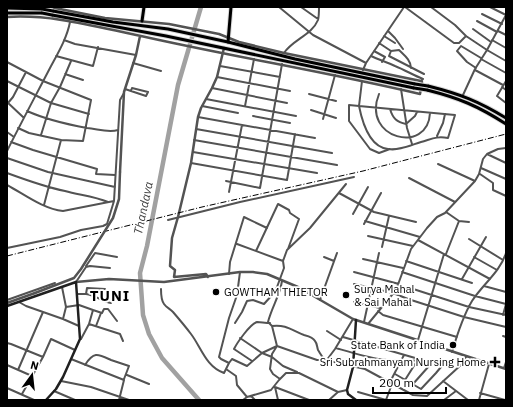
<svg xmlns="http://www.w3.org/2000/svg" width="513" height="407" font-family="'IBM Plex Sans',sans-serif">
<rect width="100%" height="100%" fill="#fff"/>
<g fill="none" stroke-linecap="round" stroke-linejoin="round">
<!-- river -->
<path stroke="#a1a1a1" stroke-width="4.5" d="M199,400L162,358L149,334L143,315L140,273L147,246L178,85L201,7"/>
<defs>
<path id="primary" d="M142,21L144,7
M228,42L231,7"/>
<path id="trunk" d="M7,8L42,9
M53,11L113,22L168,29L228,42L295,59L415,84
M7,13H42
M52,15L166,36L414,88
M428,86C460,94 478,101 506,118
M427,90C459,98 478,106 506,124"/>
</defs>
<!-- primary casing -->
<use href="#primary" stroke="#dbdbdb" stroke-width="5"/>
<!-- trunk casing -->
<use href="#trunk" stroke="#dbdbdb" stroke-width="5"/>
<!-- minor -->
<path stroke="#535353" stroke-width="2" d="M279,7L313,35L366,63
M301,7L318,19
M405,7L454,43H459L466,36
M431,7L455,25L466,36L487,50L506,15
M490,7L506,15
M482,14L502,24
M477,21L497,32
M473,29L491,42
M388,31L395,38L403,49
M498,31L506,35
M384,36L395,43
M64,40L75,44L136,55
M492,40L506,48
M379,43L391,51L389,56L424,74
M374,51L385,57L382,62
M391,51L399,50C404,55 411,60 411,68
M284,53C292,40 312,35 318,20C319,16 319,11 319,7
M56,56L93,66L98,47
M371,56C379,60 387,62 395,66C405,70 413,75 423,79L421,81
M481,59L506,73
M7,62L43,81L91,100L83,141L61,140L29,133L18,128
M133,63L161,71
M220,66L280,77
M476,68L467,62L457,51L461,46L481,58
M363,70L366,63L404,7
M475,70L503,85
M65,74L83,80
M217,77L290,91
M7,81L51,103L89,114
M362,81L359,106L455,115L448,138C436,136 432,139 421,142C411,145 399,151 388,149C369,147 362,121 359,106L349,105V121L370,149L379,153L390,149
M506,81L497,96L506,103
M502,87L506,90
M212,88L287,103
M125,89L146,96L148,92L132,88L131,91
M401,89L407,128L412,144
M309,94L336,101
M379,94C361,139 428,155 430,113
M463,95L475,69L487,50L506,61
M206,99L296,116
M7,102L23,117
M8,103L13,97L26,72
M202,106L238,113
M245,106L254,59
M390,109C393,119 397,122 406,124L415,116L417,112
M311,110L336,118
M27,111C47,120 65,124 87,128C98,129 108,133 118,130
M253,116L290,123
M198,117L315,138
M323,119L335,75
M196,129L332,153
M7,132L14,137
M41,135L51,103L60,87L71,61
M437,136L443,123L445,114
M194,140L337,165
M11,142L33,150L97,169L96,174L115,175
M7,151C21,123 36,95 50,68C58,53 67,38 70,22
M193,152L317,173
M487,154L506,163
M7,158L48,172L115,187
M191,163L287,180L295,134
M438,164L475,181
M481,168L506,179
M7,173C26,180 45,187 65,191C79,195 94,196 108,202
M480,174L493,183V190L506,196
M409,178L455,202
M226,181L260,188L282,64
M7,185C24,194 43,209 63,211L114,201
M229,192L242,125
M339,193L374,212L416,222
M44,205L61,140
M353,214L368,187
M168,220L240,202L354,177
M365,221L420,237
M459,221L469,222
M364,224L381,193
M368,236L413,246
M469,239L503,260
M418,240L490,279
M237,244L283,261
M382,247L389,216
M7,248L60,237L81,230L103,226L107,224L114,201L120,100L124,93
M256,251L278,204L289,210L290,213L299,219L288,249
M446,254L459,221L446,212
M324,257L334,261
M474,257L497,270
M363,259L403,268
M406,261L472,283
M86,266L95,253L117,257
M240,272L237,295L229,318L219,357L221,359L229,363L232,359L247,366L262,353L277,346L272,326L268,322C272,307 280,295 282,281
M354,272L399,284
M402,272L475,296L506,304L503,315
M229,274L230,262L244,217L267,228
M462,279L486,237
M76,282L86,267L90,266L110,268
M354,284L393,293L408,299L464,317L506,327
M484,286L506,292
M62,287L66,307L79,305L93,310
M407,287L469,307L506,315
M105,289L87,288L86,294C96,295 102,302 111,303
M161,289C161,294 161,300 164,304C166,307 170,309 173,312C179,319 185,326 191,334C201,347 206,367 224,373L226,369
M77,294H86
M7,300L55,283
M320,300L337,253
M19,302L26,306L63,319L79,326
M354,302L380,308
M378,311L383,315L457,337
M63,319L66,307
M117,321L108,309H104L102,313L93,310L89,324L120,334L123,341
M364,322L379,253
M235,323L242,312L247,301L253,300L264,304L273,294L277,287L284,268L283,261L287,250L310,228L346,184
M368,324L396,290L411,249L427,228L437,217L445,213L475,181L479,174L483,159L487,154L498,149L506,148
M96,326L101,313
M272,326C286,324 293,331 304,335C308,336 313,337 315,341C317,343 317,347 318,350C320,353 322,357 325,360
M327,331L341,340
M503,336L506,337
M343,337L422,360L446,361L436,373L421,389L395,374
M240,338L262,353L272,357L283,366L297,372
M81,339L89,324
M418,340L444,254
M7,343L11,344L43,357L22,394
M336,348C367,357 388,364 421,360
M452,352C457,335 463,316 472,301C483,284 500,272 506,253
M43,357L51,339L75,350
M71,359L124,380L119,400
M252,361L234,349C237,343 250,324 257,322C260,322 266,323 270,323
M326,361L335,349L353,319
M229,363L226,369L236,376L237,385L247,397L271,390L279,380L286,373H299L338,392
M7,365L32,376
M85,365C94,351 98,354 111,360C117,362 123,364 129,366L124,379
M504,368L506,362
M18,370L43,312
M127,375L149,384
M280,379L273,374L270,369L272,354L277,346L317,360H325L365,369L413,395L427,396L462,364L466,357
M405,380L417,361
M61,381L91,387L129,400
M443,381L468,400
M390,382L404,355
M413,384L429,366L433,360
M275,387L309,400
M275,387L278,400
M7,388L34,400
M54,391L75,400
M358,392L386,400
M480,393L505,400
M251,396L255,400
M243,400L247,397
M329,400L338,392L347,390
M386,400L392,384
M444,400L456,391
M479,400L489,364"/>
<!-- tertiary -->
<path stroke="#535353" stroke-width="2.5" d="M7,17C52,14 97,27 141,36C234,57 327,72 420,94L422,82L421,81L284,53L239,42L219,34L169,24L105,18L50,7
M120,172L124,92L136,55L140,36
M208,277L206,274L174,277L175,270L170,266L172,238L178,217L191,163L198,117L201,108L212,88L217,77L224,48
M76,282L109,279L164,282L240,272H253L267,274L298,287L353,319L506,369
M7,303L35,293"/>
<!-- secondary -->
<path stroke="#202020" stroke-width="2.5" d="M7,306L76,282L80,339L63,377L56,389L46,400
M356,400L348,394L347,390L353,367L356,320"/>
<!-- primary -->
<use href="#primary" stroke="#000" stroke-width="3"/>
<!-- trunk -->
<use href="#trunk" stroke="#000" stroke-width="3"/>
<!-- rail -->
<path stroke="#000" stroke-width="1" stroke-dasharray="6 2 1 2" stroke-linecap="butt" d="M7,256L202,207L363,171L506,134"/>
<defs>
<path id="trunk-bridge" d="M42,9L53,11
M42,13L52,15
M415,84L428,86
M414,88L427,90"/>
</defs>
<!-- trunk-bridge casing -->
<use href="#trunk-bridge" stroke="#dbdbdb" stroke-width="5" stroke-linecap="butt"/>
<!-- tertiary-bridge -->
<path stroke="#535353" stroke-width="2.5" d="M35,293L74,278L81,269L113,218L119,199L120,172"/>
<!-- trunk-bridge -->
<use href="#trunk-bridge" stroke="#000" stroke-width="3"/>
</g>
<!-- markers -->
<g fill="#000" stroke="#fff" stroke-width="1.5">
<circle cx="216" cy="292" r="4"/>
<circle cx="346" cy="295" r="4"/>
<circle cx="453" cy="345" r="4"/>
<path d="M493 356h4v4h4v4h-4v4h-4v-4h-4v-4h4z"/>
</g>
<g text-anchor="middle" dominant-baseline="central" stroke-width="3.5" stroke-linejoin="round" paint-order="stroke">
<!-- poi labels -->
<g font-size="11" fill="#000" stroke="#fff" text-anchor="start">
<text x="354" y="289">Surya Mahal<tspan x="354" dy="13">&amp; Sai Mahal</tspan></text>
<text x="224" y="292">GOWTHAM THIETOR</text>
<text x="445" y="345" text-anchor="end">State Bank of India</text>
<text x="486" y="362" text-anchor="end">Sri Subrahmanyam Nursing Home</text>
</g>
<!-- water labels -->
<g font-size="12" font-style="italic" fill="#424242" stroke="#fff">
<text transform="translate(143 208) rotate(-78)">Thandava</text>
</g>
<!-- district labels -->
<g font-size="15" font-weight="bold" letter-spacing="1" fill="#000" stroke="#fff">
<text x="110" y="295">TUNI</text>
</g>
</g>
<!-- border -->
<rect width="513" height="407" fill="none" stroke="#000000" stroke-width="16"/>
<!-- north arrow -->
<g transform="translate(32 375) rotate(15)" stroke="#ffffff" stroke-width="3" paint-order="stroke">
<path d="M0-3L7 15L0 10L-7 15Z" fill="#000000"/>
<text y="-6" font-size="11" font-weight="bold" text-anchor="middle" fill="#000000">N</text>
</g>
<!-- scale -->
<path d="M373 387v6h73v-6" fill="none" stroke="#000000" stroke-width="2"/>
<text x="379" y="387" font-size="12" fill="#000000" stroke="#ffffff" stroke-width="3" paint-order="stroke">200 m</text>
</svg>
